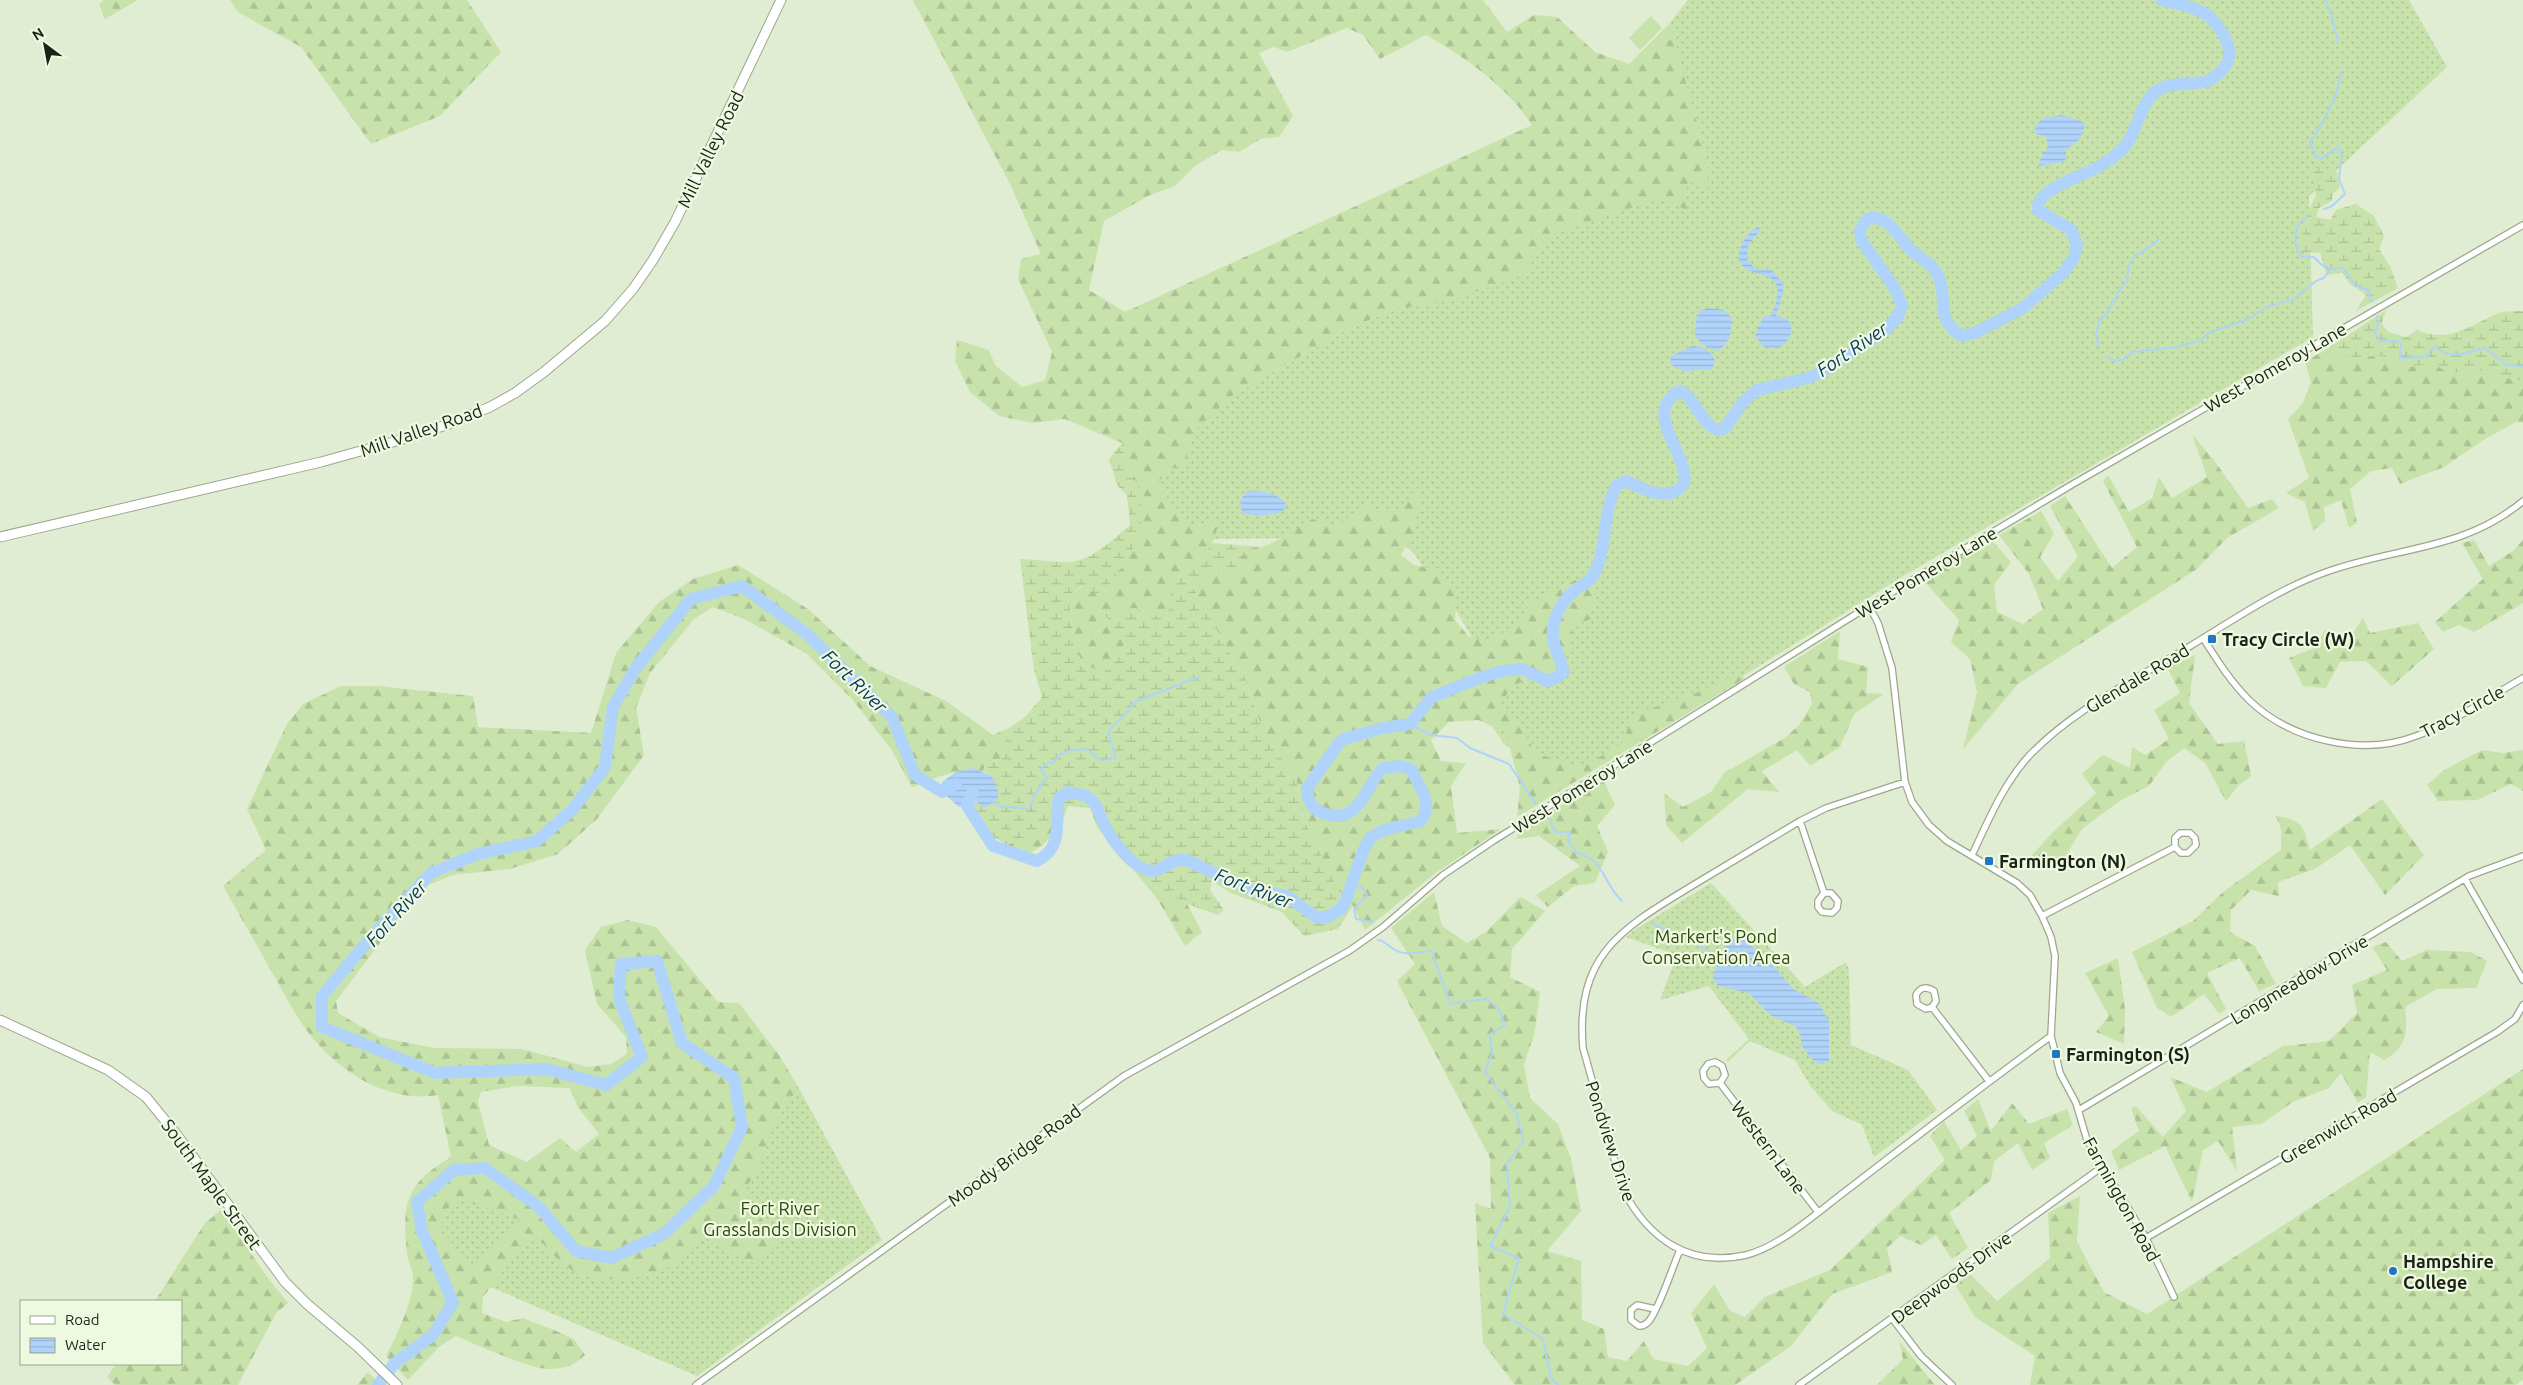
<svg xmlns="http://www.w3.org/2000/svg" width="2523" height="1385" font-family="Ubuntu,sans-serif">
<defs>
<pattern id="grass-dots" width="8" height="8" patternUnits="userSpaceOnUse" patternTransform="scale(1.25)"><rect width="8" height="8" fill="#c8e2ac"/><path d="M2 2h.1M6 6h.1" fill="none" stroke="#abc293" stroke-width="1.8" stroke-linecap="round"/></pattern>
<pattern id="forest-firs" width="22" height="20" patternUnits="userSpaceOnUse" patternTransform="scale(1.25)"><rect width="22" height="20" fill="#c8e2ac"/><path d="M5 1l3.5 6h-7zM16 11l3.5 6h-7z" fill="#abc293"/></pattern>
<pattern id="wetland-marsh" width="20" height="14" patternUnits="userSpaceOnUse" patternTransform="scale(1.25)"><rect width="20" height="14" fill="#c8e2ac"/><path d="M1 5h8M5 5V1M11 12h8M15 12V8" fill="none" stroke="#abc293"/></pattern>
<pattern id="water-rules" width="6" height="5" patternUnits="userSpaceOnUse" patternTransform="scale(1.25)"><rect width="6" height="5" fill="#afd3fa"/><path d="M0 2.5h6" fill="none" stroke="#96b5d6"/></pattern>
</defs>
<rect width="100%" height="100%" fill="#e0edd3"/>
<!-- grass -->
<path fill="url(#grass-dots)" d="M1688,0H2409L2447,67L2309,196L2313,337L1905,575L1583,776L1535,766L1504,744L1486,717L1474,640L1453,606L1411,550L1393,537L1216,539L1180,534L1148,467L1233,395L1344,331L1394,309L1704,154L1670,23Z
M1711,883L1805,987L1846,962L1849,970L1851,1045L1908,1070L1937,1110L1874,1157L1862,1125L1832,1111L1811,1087L1795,1060L1750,1041L1728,1062L1726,1060L1749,1039L1709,986L1660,1000L1677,955L1626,937L1636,929Z
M796,1083L882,1240L697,1376L449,1269L424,1191L513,1185L739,1091Z"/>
<!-- forest -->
<path fill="url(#forest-firs)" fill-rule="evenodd" d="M104,0H138L105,19L99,4Z
M230,0H467L501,52L440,116L371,144L301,47L238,12Z
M913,0H1483L1507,32L1534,15L1557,17L1595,52L1629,64L1670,23L1708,165L1707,194L1690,180L1687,185L1686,210L1661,198L1552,234L1539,247L1525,275L1449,301L1394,309L1344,331L1233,395L1193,432L1184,467L1170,469L1157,483L1173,506L1192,525L1220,521L1212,543L1203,559L1178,577L1166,619L1134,608L1104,614L1125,643L1104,673L1083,664L1076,649L1068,597L1134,547L1122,443L1065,419L1033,423L999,416L970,392L955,361L957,340L989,350L995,365L1022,387L1045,380L1052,352L1018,279L1021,259L1041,254L1010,184ZM1347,28L1363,35L1380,59L1426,35C1466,58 1507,86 1532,125L1125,312L1089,290L1104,221L1148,196L1175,186L1196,165L1222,150L1239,152L1262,138L1279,137L1293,116L1259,53L1274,47L1287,52Z
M2333,345L2341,360C2365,357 2385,350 2405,367L2435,364L2448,373L2482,371L2523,382V423L2516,422L2485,439L2444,467L2400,484L2392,468L2371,471L2350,489L2357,523L2349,528L2341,500L2324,507L2325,521L2313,531L2305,502L2286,493L2309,478L2288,419L2303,403L2311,382L2305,362Z
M2192,434L2216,463L2248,508L2272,499L2279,508L2227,538L2197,569L2018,684L1963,749L1977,692L1970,659L1951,642L1959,620L1923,580L1990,538L2011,562L1994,585L1997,612L2023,624L2043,609L2029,574L1999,535L2041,511L2054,534L2040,557L2058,581L2078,557L2050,506L2065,496L2112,568L2137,547L2103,481L2108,475L2129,512L2152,498L2159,477L2172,498L2207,477Z
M1418,487C1420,518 1416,527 1401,555L1414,565L1430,568L1457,590L1455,620L1468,636L1488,641L1525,620L1528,604L1580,578L1596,589L1590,619L1572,627L1571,649L1555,673C1523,678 1518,680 1497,706L1519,721L1535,753L1582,768L1622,743L1634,714L1692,695L1740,672L1744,679L1517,817L1520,788L1506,732L1478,720L1449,722L1431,740L1441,761L1466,763L1451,786L1457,833L1501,829L1437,872L1365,930L1353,906L1337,889L1304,820L1296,777L1265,737L1246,681L1193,588L1203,573L1217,571L1240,574L1241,556L1283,538L1312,519L1338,526L1365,503L1377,511L1400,509Z
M2474,540L2489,566L2513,551L2523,540V603L2474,632L2459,625L2443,632L2435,622L2483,579L2462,543Z
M738,565L808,609L870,666L946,701L993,735L1009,728L1002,758L985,765L983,771C960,766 934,779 912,787L891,749L852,699L807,654L744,619L713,607L694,619L650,673L636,708L644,755L597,819L558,854L510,869L452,875L429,885L405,910L336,1001L338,1013L379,1037L435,1048L522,1049L588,1067L611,1064L627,1054L626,1037L597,1004L585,950L601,927L628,920L656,927L718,1002L739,1003L779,1055L796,1083L792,1098L772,1127L761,1162L744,1192L779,1246L753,1263L704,1239C698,1245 692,1252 685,1257C657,1279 602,1287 572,1270C557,1262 546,1244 532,1234L483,1297L482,1313L506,1322L523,1318L554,1330L574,1339L585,1355C576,1364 565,1369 551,1369C532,1370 477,1345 456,1336L439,1347L408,1380L386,1356C397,1334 414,1301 413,1276C412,1268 408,1261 407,1253C402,1202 405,1185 451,1157L438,1095C393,1103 347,1077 317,1043C297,1021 283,991 268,965C253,939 238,912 223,886L266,850L247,809L287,724L303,704L341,686H377L473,696L478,727L591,733L616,653L659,602L693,579ZM517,1086L570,1088L577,1106L599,1134L576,1152L560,1138L527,1162L489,1145L478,1101L481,1092ZM461,1201L495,1210L519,1220L470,1266L442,1230L445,1209Z
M2363,618L2370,633L2418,623L2434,649L2392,686L2366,661L2340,662L2326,688L2303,686L2289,658L2314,648L2325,630L2349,639Z
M1840,631L1838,659L1868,667L1866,693L1884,694L1854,714L1840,747L1810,766L1797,750L1762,771L1779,792L1748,789L1682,843L1666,825L1664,793L1683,807L1711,792L1724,773L1786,737L1799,725L1812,704L1810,692L1794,684L1784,667Z
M2195,655L2189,703L2218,744L2244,741L2251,776L2238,786L2226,801L2205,763L2184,748L2166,762L2149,786L2121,800L2082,829L2065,857L2041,868L2031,856L2053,832L2096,793L2082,774L2103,755L2130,768L2132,747L2145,755L2169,739L2154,710L2180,693L2167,667Z
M2482,750L2503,753L2523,750V791L2511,784L2477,800L2438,801L2427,785L2444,770Z
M1604,781L1615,805L1597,826L1608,852L1595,883L1574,886L1548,907L1536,895L1580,866L1539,836L1516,839L1521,828Z
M2382,799L2424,855L2385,895L2350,845L2315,869L2278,882L2279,896L2251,890L2231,910L2230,932L2255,946L2276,984L2259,991L2240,958L2207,973L2226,1009L2219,1014L2204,994L2171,1017L2157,1008L2132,952L2193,921L2223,892L2281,850V829L2276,816C2304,820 2303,827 2310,850Z
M1054,822C1056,838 1041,847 1029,854L1007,845Z
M1140,878L1187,904L1202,932L1185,946L1158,900Z
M1434,892L1442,926L1467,943L1486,932L1520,897L1545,911L1512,949L1510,977L1540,992L1535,1031L1524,1065L1530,1098L1558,1124L1571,1159L1581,1211L1547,1251L1581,1261L1582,1320L1604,1329L1608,1357L1627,1361L1644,1341L1653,1359L1688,1366L1707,1348L1691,1313L1714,1284L1730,1311L1745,1317L1765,1297L1830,1270L1945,1160L1930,1136L1944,1121L1961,1150L1977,1136L1964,1111L1978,1099L1991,1131L2012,1103L2029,1124L2067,1109L2073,1125L2044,1143L2050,1158L2032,1170L2018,1143L1994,1161L1991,1180L1949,1213L1968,1248L1952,1259L1936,1235L1921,1245L1900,1236L1887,1248L1892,1272L1832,1294L1791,1346L1735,1385H1515L1483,1343L1475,1203L1491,1209L1490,1158L1397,981L1415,964L1391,928Z
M2386,942L2402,961L2427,950L2471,952L2487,961L2476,988L2437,989L2405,1007C2408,1031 2407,1048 2384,1060L2370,1052L2366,1097L2358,1103L2341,1073L2329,1088L2293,1102L2261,1124L2232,1127L2237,1171L2218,1141L2203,1150L2192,1202L2165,1146L2119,1170L2111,1151L2139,1131L2131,1108L2136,1106L2163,1137L2186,1111L2170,1077L2207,1092L2283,1046L2329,1041L2357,1013L2352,985L2387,970L2372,947Z
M2118,958L2125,1009L2124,1044L2096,1032L2109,1016L2085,973Z
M2523,1069V1380L2515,1385H2030L2035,1356L1975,1317L1956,1286L1969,1273L1997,1301L2050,1258L2048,1213L2080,1196L2077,1242L2104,1292L2147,1314Z
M221,1210L268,1278L288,1303L276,1313L238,1385H115L107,1377L116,1364H181V1301H155L205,1223Z
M1899,1341L1935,1385H1877L1903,1359Z
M368,1372L381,1385H357Z"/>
<!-- wetland -->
<path fill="url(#wetland-marsh)" d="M2311,167L2337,172L2340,188L2333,193L2332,201L2319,208L2316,217L2330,220L2336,210L2356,204L2374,216L2384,236L2379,249L2390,266L2398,288L2356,311L2366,295L2349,283L2343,273L2327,275L2320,253L2303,252L2299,232L2316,195Z
M2386,310L2382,323L2388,332L2406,337L2417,330C2451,344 2469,325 2499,313C2506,311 2516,311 2523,311V382L2482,371L2448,373L2435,364L2405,367C2385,350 2365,357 2341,360L2333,345Z
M1122,443L1127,475L1140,484C1140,496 1142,508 1141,519C1139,546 1118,579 1097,594L1081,586L1068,597L1076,649L1083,664L1104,673L1125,643L1104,614L1134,608L1166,619L1178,577L1203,559L1212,543L1262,547L1241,556V574L1217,571L1203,573L1193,588L1246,681L1265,737L1296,777L1304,820L1337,888L1353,906L1338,929L1304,936L1282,912L1231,893L1212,881L1210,890L1224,910L1218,915L1187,904L1140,878L1097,827L1090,808L1068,806L1063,819L1007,845L990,835L967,806L976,802L985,808L998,799L992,776L983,771L985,765L1002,758L1009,728L1025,717L1042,697L1034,670L1020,559C1035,559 1048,562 1063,562C1089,564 1111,541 1130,525L1127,495L1117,485L1109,459Z"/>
<!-- garden -->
<path fill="#c8e2ac" d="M1651,16L1662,28L1640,50L1629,38Z"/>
<!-- water -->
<path fill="url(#water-rules)" d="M2061,115L2081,121L2085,126L2079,140L2066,150V159L2063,162L2038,166L2043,153L2049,148L2045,136L2036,134L2034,130L2041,119Z
M1758,227L1761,229L1748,246L1747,260L1756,269H1771L1783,283V293L1776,316C1797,317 1795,339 1779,348L1764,347L1755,336L1763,317L1771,316C1775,306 1781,292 1775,282C1768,270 1727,277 1742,244C1746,236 1750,231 1758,227Z
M1710,308L1724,310L1731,317C1732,331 1730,344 1717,351L1701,344L1695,334L1697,315L1702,310Z
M1692,346C1702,346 1713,351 1715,362L1712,369L1684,371L1670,364L1671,356Z
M1247,491C1261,490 1280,493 1287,506C1281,517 1252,516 1242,513L1240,501Z
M973,768L992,776L998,791V799L985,808L976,802L959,807L942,792V782L956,772Z
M1734,938L1744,939L1778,971L1793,989L1819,1003L1829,1022V1061L1818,1064L1809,1056L1801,1044V1036L1795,1026L1770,1015L1749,993L1718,986L1713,978C1717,963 1720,947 1734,938Z"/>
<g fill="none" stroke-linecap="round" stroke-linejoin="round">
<!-- stream -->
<path stroke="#afd3fa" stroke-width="2" d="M2325,0L2331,13L2338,43
M2324,209L2332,206L2345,194L2339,179L2342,155L2338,147L2321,159L2316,157L2310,143C2325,119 2337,100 2341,72
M2307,217C2292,225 2293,246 2302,257H2314C2323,268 2328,269 2342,268C2354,277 2349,287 2367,289L2372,302
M2377,316L2379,322L2375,332L2380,341H2396L2401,343L2400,358L2427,357L2430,351L2436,346C2448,362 2469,351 2485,348L2505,364L2523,367
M2099,347L2096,336L2099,321L2108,312L2119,291L2127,281C2129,247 2138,260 2158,240
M2107,357L2115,361L2122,360L2132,352L2177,347L2201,340L2208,333L2246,320L2267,307L2294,299L2316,281L2324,278L2330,269
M1410,724L1431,735L1457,738L1470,748L1509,764L1536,804
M995,801L998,806L1029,809L1035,794L1047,777L1041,770L1044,765L1054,762C1060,750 1074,750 1086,749L1102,761L1116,757L1108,732C1116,721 1129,714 1134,702L1199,677
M1543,815L1549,817L1555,832H1570L1568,841L1577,853C1605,859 1603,884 1622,901
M1353,884L1363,888L1367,896L1354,909L1356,919L1373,922
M1652,923L1672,933L1680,934L1712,953
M1378,940C1386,941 1388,946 1395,950C1405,956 1421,952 1432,951L1450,1004L1486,999L1498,1008L1505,1025L1490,1034L1492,1054L1485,1072L1516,1113L1524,1140L1507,1164L1510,1207L1490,1246L1519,1258L1503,1314L1543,1339L1551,1378L1558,1385"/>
<!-- river -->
<path stroke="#afd3fa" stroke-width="12" d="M973,791L967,806L993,846L1037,861C1065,846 1054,823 1059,798L1069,792C1076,794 1085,794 1091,799C1098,805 1099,814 1103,822C1111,839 1131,867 1150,871C1161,873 1170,858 1186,860L1251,890L1287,896L1316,917H1327L1341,909L1345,902L1364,849L1371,837L1384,830L1421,821C1434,802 1419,787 1411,769L1400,766L1383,768C1364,786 1362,826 1323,813C1311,809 1308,800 1307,788L1339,743L1344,739L1383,728L1410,724L1432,697L1482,677L1502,671L1523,669L1547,681L1558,677L1564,672C1561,660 1555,650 1553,639C1551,622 1561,601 1574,591C1581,585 1589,583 1594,574C1608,546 1602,512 1617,485L1627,481C1643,490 1672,503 1684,483C1690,459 1651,423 1669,400C1672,395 1675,392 1681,391C1697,400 1702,427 1719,430L1725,428L1743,402L1757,390L1808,378L1824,371L1883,332L1897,318L1902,305L1894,287L1861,240L1860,231L1866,220C1887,211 1898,237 1910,249C1920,259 1934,264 1939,278C1949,305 1933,314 1961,336L1975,333L2023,308L2063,273L2074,258L2077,245L2071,230L2038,210C2038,205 2038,201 2043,197C2059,180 2087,176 2106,162C2114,157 2123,150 2128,142C2138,126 2141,104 2155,92C2176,75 2204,95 2224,68C2232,58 2230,47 2224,36C2209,7 2192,8 2162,0
M378,1385L395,1363L433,1335L453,1302L422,1231L417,1202L454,1170L485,1168L539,1207L576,1251L611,1258L664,1234L714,1186L742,1127L734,1078L682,1043L657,961L621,964L619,998L642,1057L606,1085L547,1069L435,1073L322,1027V996L372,936L431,873L478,854L537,841L572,810L605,767L613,707L635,669L691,599L742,586L807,634L892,717L915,775L942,792L956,784"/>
<defs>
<path id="street" d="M1869,606L1878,623L1892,668L1905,782L1912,802L1929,825L1947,841L2017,883L2030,895L2042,916L2051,937L2055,956L2051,1036L2060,1073L2076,1103L2087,1140L2146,1238L2174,1297
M2203,638C2217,660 2230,681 2249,700C2290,740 2362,757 2416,736C2454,722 2488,698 2523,678
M1905,782L1826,808L1800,821C1765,842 1730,863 1695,884C1623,928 1575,953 1583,1048L1623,1190C1649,1239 1689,1268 1746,1255C1782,1246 1821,1209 1851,1187C1917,1136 1984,1085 2051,1036
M1800,821L1824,893L1818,901V907L1822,912L1832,913L1837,908L1838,901L1831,893H1824
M1972,855C1988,821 2003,785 2028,757C2072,710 2133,681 2187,648C2232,621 2279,588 2329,571C2397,547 2465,550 2523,501
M2465,879L2523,980
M2042,916L2175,847V838L2180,833H2190L2195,838L2196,845L2188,853H2181L2175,847
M1932,1007L1926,1009L1917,1004L1916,995C1920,987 1927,986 1934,991L1936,1001L1932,1007L1989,1081
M1720,1083L1709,1084L1704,1078L1703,1071L1708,1064L1715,1062L1722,1066L1725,1075L1720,1083L1818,1212
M2079,1110L2469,876L2523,856
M2146,1238L2497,1032L2515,1019L2523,1005
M1655,1309L1637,1305L1631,1310V1320L1639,1326C1643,1326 1646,1325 1649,1321C1660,1307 1672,1268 1680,1250
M1892,1318L1921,1356L1952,1385
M696,1385L1124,1076L1349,951L1383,927L1443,875L1493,841L1869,606L2073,484L2523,225
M1799,1385L2102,1167"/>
<path id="secondary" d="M0,537L321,462L400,440L449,424L490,407L515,393L544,372L605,321L633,289L653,260L675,222L781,0
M0,1020L108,1070L146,1097L177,1135L285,1282L307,1304L358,1347L397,1385"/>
</defs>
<!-- street casing -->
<use href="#street" stroke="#9ba78e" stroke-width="8"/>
<!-- secondary casing -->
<use href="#secondary" stroke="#9ba78e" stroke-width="11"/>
<!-- street -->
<use href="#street" stroke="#fff" stroke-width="5.5"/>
<!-- secondary -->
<use href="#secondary" stroke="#fff" stroke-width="9"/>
</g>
<!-- markers -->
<g fill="#2175c3" stroke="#edfae0" stroke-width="2">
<rect x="2207" y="634" width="10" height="10" rx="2.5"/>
<rect x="1984" y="856" width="10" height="10" rx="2.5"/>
<rect x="2051" y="1049" width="10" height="10" rx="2.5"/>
<circle cx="2393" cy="1271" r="5"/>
</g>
<g text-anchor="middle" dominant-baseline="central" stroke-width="4.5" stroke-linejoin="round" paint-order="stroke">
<!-- street labels -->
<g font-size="18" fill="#1d2219" stroke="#edfae0">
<text transform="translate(710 149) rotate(-64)">Mill Valley Road</text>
<text transform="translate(2275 367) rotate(-30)">West Pomeroy Lane</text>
<text transform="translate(421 430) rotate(-19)">Mill Valley Road</text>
<text transform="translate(1926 572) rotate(-31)">West Pomeroy Lane</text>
<text transform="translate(2137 678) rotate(-31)">Glendale Road</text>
<text transform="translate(2462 711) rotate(-28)">Tracy Circle</text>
<text transform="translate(1582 786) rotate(-32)">West Pomeroy Lane</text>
<text transform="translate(2299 979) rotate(-31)">Longmeadow Drive</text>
<text transform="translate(2338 1126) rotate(-30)">Greenwich Road</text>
<text transform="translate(1611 1141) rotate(72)">Pondview Drive</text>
<text transform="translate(1769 1147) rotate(53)">Western Lane</text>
<text transform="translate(1014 1155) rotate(-36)">Moody Bridge Road</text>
<text transform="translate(212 1184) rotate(54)">South Maple Street</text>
<text transform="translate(2122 1199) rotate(61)">Farmington Road</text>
<text transform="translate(1951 1277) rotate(-36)">Deepwoods Drive</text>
</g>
<!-- poi labels -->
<g font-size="18" font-weight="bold" fill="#1d2219" stroke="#edfae0" text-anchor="start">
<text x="2222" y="639">Tracy Circle (W)</text>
<text x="1999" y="861">Farmington (N)</text>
<text x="2066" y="1054">Farmington (S)</text>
<text x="2403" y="1261">Hampshire<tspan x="2403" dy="21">College</tspan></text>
</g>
<!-- park labels -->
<g font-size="18" fill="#30460d" stroke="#edfae0">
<text x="1716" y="936">Markert's Pond<tspan x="1716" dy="21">Conservation Area</tspan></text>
<text x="780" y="1208">Fort River<tspan x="780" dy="21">Grasslands Division</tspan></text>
</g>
<!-- water labels -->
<g font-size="19" font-style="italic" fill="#0d3860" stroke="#edfae0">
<text transform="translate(1852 349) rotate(-34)">Fort River</text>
<text transform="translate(855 681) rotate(44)">Fort River</text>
<text transform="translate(1254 888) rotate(21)">Fort River</text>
<text transform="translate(396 913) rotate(-48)">Fort River</text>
</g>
</g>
<!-- legend -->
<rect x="20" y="1300" width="162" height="65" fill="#edfae0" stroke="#9aa490"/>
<rect x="30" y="1316" width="25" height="8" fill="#ffffff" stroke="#9aa490"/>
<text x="65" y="1325" font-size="15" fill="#1d2219">Road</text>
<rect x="30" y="1338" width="25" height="15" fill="url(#water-rules)" stroke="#9aa490"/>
<text x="65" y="1350" font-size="15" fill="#1d2219">Water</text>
<!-- north arrow -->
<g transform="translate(45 45) rotate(328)" stroke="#edfae0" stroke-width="4" paint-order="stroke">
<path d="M0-4L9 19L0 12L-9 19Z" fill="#1d2219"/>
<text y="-8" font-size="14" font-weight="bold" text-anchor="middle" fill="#1d2219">N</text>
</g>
</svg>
